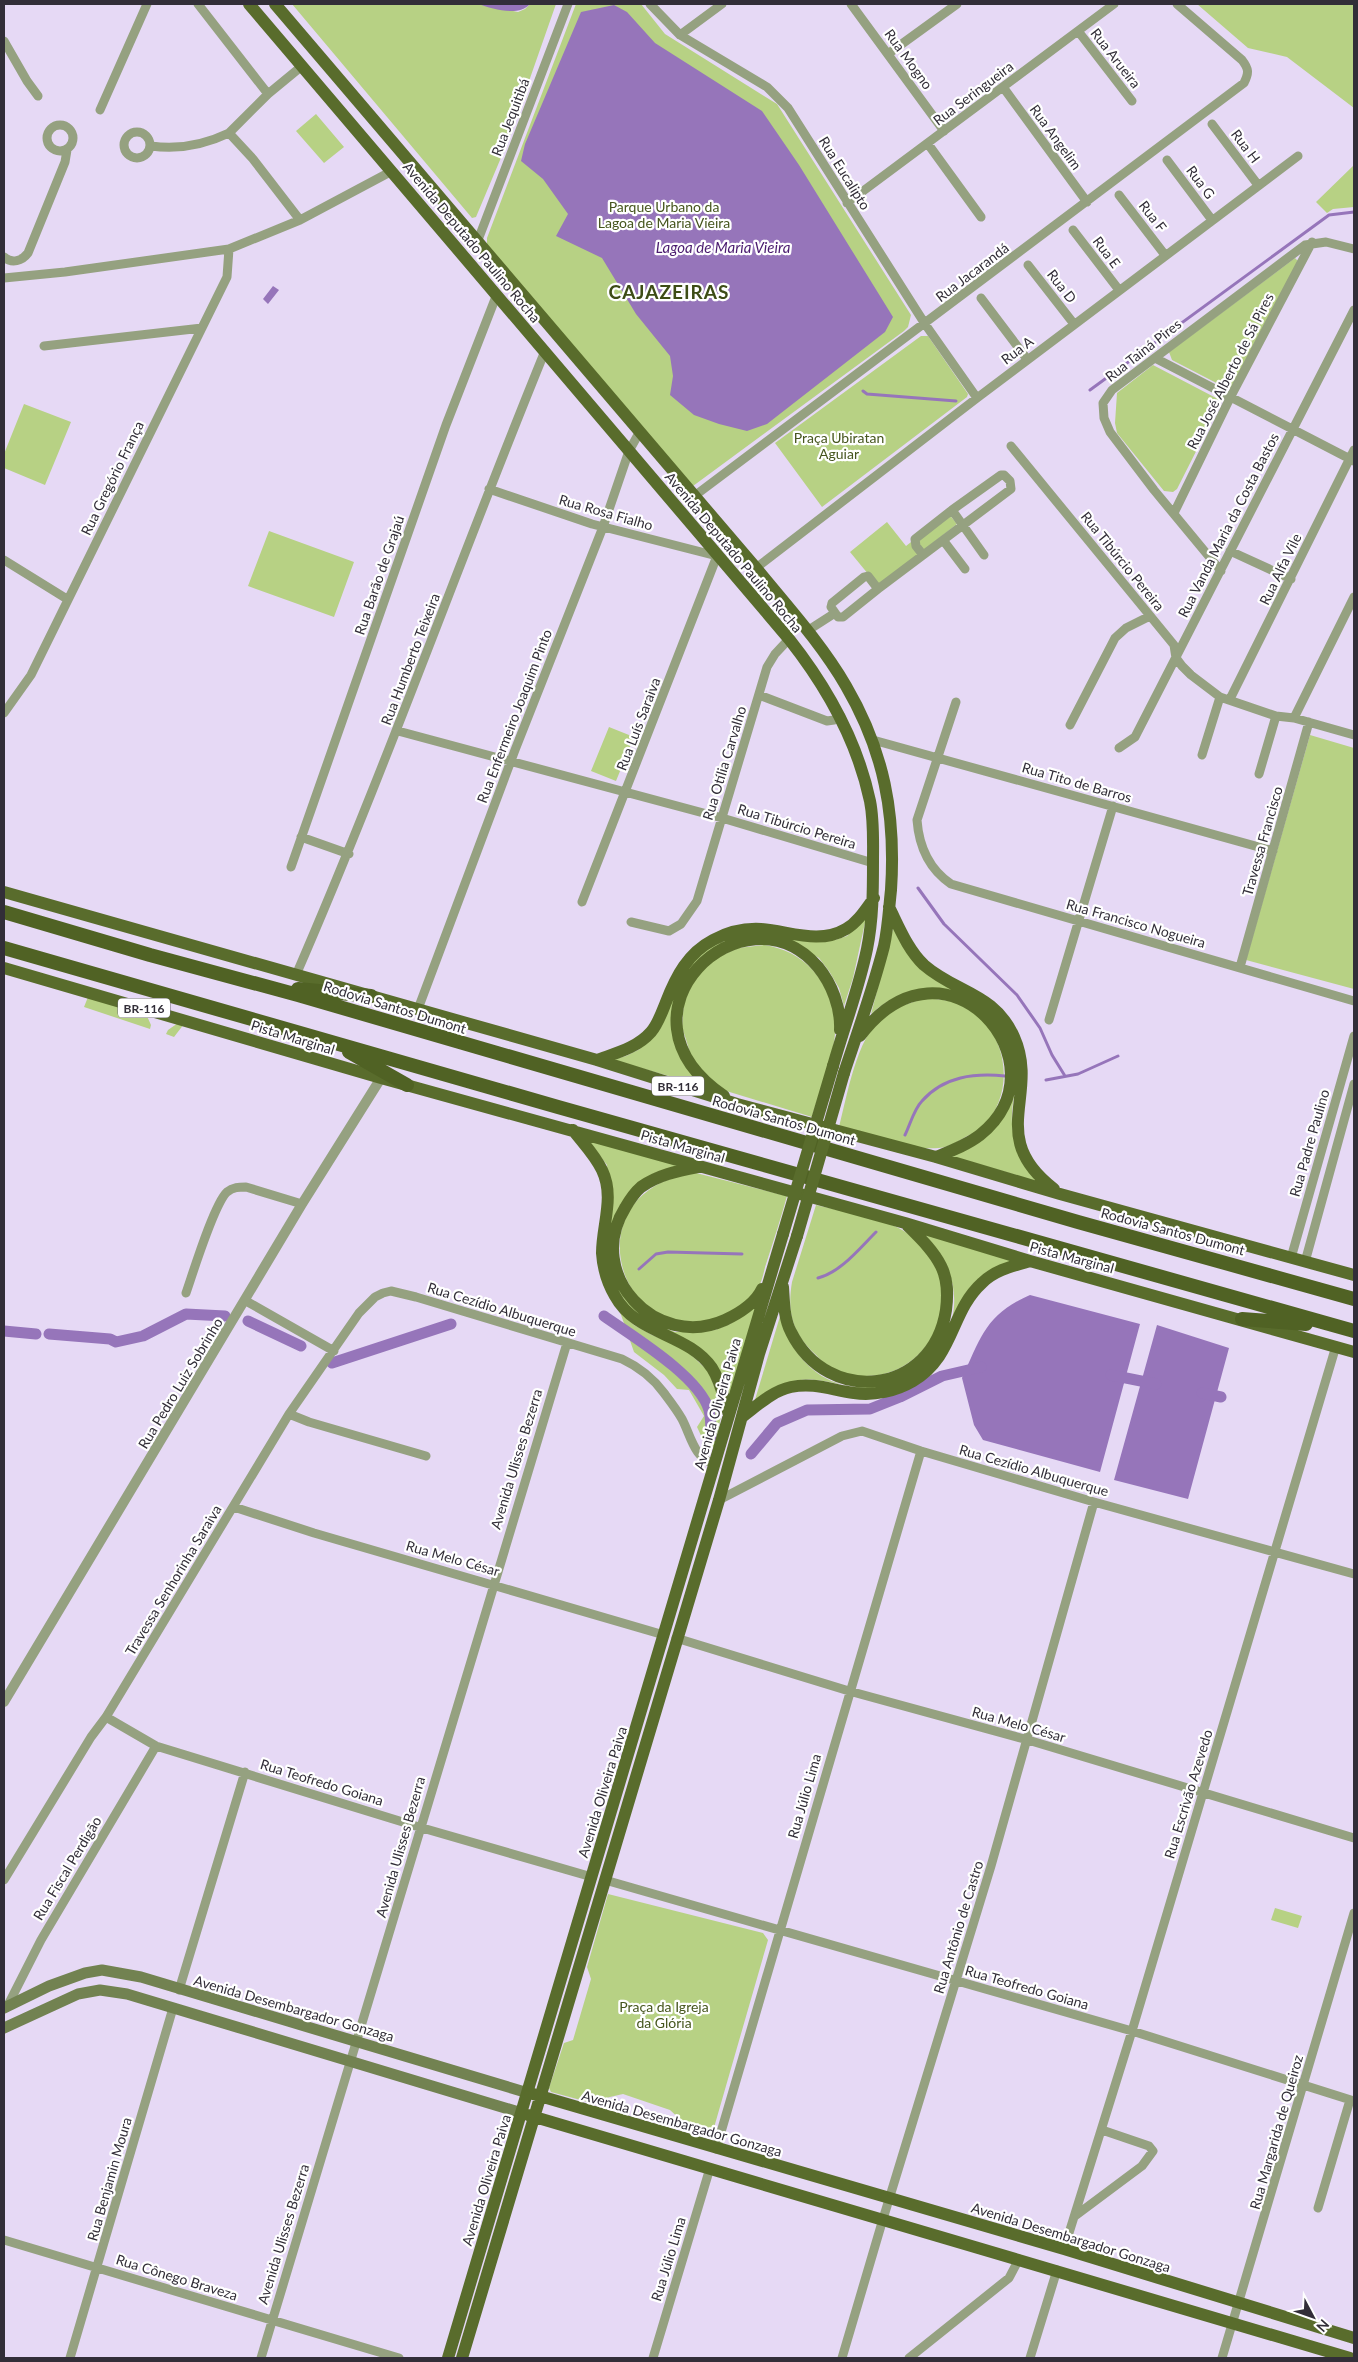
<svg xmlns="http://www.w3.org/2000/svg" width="1358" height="2362" font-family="Lato,sans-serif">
<rect width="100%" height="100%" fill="#e6d9f5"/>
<!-- green -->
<path fill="#b7d184" d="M292,4H478L518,12L525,9L530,4H556L508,141L476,217L472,218Z
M576,4H641L665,34L777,104L911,315L908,327L904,331L693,486L487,245V238Z
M1197,4H1354V108L1287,57L1248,48Z
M316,114L344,147L324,163L296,131Z
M1354,165V207L1333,209L1327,213L1316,202Z
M1295,258L1298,261L1236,385L1228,389L1172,360L1169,352Z
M921,336H928L968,394L967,397L822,507L775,443Z
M1153,365L1218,399L1219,406L1177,489L1173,492L1164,491L1117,433L1115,423L1117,393Z
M24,404L71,422L45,485L4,468V454Z
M948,513L957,524L878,586L850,552L887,522L906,546Z
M269,531L354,562L334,617L248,586Z
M609,727L634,737L616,781L591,771Z
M1310,735L1354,748V989L1246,960Z
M866,918L853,978L844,1006L839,988L829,971L819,958L794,943L719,945L695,963L685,977L676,997L674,1038L682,1060L701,1085L612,1060L626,1056L640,1049L687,968L708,948L736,936L835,940L847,936Z
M894,925C904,945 914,963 932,976C941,983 950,986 960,990C981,998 999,1014 1010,1034C1028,1070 1010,1090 1012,1124C1014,1147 1025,1164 1039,1182L947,1155C969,1151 988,1139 1000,1121C1058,1039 951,942 871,1014Z
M764,945C808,951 836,988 835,1032C835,1052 818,1096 812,1117L723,1090L693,1062L682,1027L684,1001L696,977L714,959L738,948Z
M88,997L146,1014L151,1025L150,1029L84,1007Z
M925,998C941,1000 958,1000 972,1010C1009,1038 1015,1093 983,1127C979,1131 972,1134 967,1136C957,1142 949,1147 939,1148C908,1151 868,1134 839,1127C848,1093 858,1026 892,1010C902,1005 914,1002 925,998Z
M178,1023L184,1024L174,1037L166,1034L168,1030Z
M587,1139L677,1165L618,1211L616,1280L660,1326L675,1332L715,1330L730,1324L756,1306L729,1397L722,1374L629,1307L615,1286L607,1165Z
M696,1173L787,1196C781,1218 774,1239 767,1261C764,1269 763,1279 759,1286C749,1304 729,1316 711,1320C613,1343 574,1188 696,1173Z
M816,1205C848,1213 887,1217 913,1237C972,1282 937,1377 865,1376C854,1376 839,1374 829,1367C824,1364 819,1358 815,1354C792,1333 787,1312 792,1282Z
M924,1234L1017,1261C992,1267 967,1284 958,1309C954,1320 952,1332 946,1342C935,1361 919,1374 898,1384C870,1396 844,1383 816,1380C793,1377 770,1388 754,1403L781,1313C784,1322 785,1331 789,1339C849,1455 1024,1338 924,1234Z
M620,1312L634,1325L652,1335L684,1348L709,1372L721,1405V1417L714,1447L705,1444L697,1427L704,1416L689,1390L677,1389L664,1375L634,1352Z
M608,1894L763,1933L768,1940L711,2138L696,2134L670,2110L623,2094L588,2102L551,2092L549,2088L564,2043L573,2040L591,1979L587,1967Z
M1275,1908L1302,1916L1298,1928L1271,1920Z"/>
<!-- water -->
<path fill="#9675ba" d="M478,4H530C519,17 493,9 478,4Z
M614,5L627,12L655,43L762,111L799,165L893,317L885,332L767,424L747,431L719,424L694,415L670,395L673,376L670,356L636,314L602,258L556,236L568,214L543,179L521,161L525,144L581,12Z
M273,286L279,290L268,304L263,299Z
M1030,1295L1140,1324L1100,1472L983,1440L974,1425L962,1378C981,1337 986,1314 1030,1295Z
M1157,1325L1229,1348L1188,1499L1114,1480Z"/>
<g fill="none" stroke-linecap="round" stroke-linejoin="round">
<!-- stream -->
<path stroke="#9675ba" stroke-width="3" d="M1090,390L1329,215L1354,212
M863,391L867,394L956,401
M918,888L944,924L1017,995L1040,1028L1052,1055L1065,1076
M1046,1080L1078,1074L1118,1056
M905,1135C910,1125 914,1109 922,1101C944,1076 975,1073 1005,1076
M639,1269L656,1254L668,1252L742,1254
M818,1278C841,1272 859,1249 876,1232"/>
<!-- canal -->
<path stroke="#9675ba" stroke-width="11" d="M604,1316C632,1336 699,1376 709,1410C711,1418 711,1428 711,1437
M248,1321L301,1346
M4,1331L36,1334
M49,1334L110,1339L116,1342L143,1336L186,1314L225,1316
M332,1363L451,1324
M1111,1375L1156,1384
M1202,1393L1221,1397
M751,1454L777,1423L807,1410L870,1409L900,1397L942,1376L981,1367"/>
<!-- minor -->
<path stroke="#95a180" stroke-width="9" d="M198,4L268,94
M650,4L680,35L767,87L788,108L925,324L977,398
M851,4L944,131
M1078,31L1132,101
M680,35L722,4
M4,41L27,81L38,96
M888,54L957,4
M1003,87L1087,202
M100,110L147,4
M1212,124L1258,185
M47 138a13 13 0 1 1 26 0a13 13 0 1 1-26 0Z
M124 145a13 13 0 1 1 26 0a13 13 0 1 1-26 0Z
M928,144L981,217
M151,146C179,150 204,145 229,133
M1167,160L1212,220
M1119,195L1165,255
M847,203L1114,4
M300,220L253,159L229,133L268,94L302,66
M1073,230L1119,290
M478,240L568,4
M4,257C12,264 22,261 28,253L65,162L67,150
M1028,265L1074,324
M4,278L65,272L229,249L300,220L392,171
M981,298L1027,359
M44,346L202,328
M1155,358L1354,461
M1011,446L1174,645L1176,658L1182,666L1191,675L1220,697L1276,716L1294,718L1354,735
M489,489L592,524L717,556L582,902
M693,497L1244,83C1249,73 1249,69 1242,60L1177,4
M1174,513L1230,398L1312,242
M943,540L965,569
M1230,551L1291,579
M923,555L916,546L915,539L952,510
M4,560L67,599
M756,568L977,398L1298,156
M1221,571L1154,490L1110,432L1104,418L1103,403L1112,390L1305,245L1326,242L1354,249
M868,576L878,589L843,617H838L831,607L832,603L864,577Z
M878,589C922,556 966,523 1011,489L1010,481L1004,475H1001L952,510L984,555
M807,631L835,613
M759,695L827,721L834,720L840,715
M1230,699L1354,450
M956,702L917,820C919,847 929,869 951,884L1354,1001
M4,713L31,675L227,277L229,249
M1294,718L1354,597
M1070,725L1115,638L1126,628L1150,616
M398,731L722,818L873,863
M873,740L1273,851
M1119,748L1135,737L1354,310
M1202,755L1220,697
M1259,774L1276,716
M301,837L349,854
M291,867L446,425L497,294
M631,922L669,931L681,924L697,901L767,667L775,654L789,639
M1240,967L1309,722
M296,975C385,770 460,559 545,351
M418,1009L515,750L603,527L629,451L639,433
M1049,1020L1113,806
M1291,1258L1354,1036
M1305,1262L1354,1084
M186,1293C193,1273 214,1204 227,1192C233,1187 239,1187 246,1187L302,1204
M246,1301L334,1351
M289,1414L309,1422L426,1456
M719,1500L842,1436L862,1431L921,1451L1094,1502L1354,1574
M234,1507L314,1533L664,1635
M676,1638L849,1691L1028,1740L1354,1838
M106,1717L156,1746L419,1827L592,1877
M4,1880L91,1737L106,1717L289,1414L359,1313L375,1297L383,1293L391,1291L416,1297L622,1359C639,1367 653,1378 664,1393C670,1401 677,1410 682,1419C691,1436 694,1459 715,1464
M605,1880L1132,2031L1354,2101
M179,1990L245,1772
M7,2007L41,1940L156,1746
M716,2149L921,1451
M1318,2208L1350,2100
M1075,2216L1142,2166L1153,2151L1149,2146L1102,2130
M4,2240L399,2358
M1064,2249L1132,2031L1336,1346
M70,2358L173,2008
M261,2358C363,2020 462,1681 567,1343
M653,2358L710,2168
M842,2358L883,2219L991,1866L1094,1502
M909,2358L1009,2278L1019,2259
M1030,2358L1057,2270
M1222,2358L1354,1913"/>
<!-- tertiary -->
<path stroke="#95a180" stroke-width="10" d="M4,1702L302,1204L381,1078"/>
<!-- secondary -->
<path stroke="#728251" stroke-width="11" d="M4,2008L49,1986L85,1973L102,1970L141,1977L528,2093
M4,2028L78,1994L100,1990L127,1994L522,2113"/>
<!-- primary -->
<path stroke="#596c2c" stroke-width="12" d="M249,4L789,639C827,687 857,740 870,801C874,821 873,841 873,861C873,891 873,919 867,949C859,988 844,1027 833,1066
M275,4L756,568C787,606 821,643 846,686C884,751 896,814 891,890C889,908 888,928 884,946C873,989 858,1031 844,1073
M4,892L597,1060L737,1104L936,1157L1060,1194L1354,1275
M889,907C899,927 908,950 924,965C956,993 995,993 1014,1037C1040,1095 986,1137 1054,1189
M4,968L381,1078L905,1223L1030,1261L1354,1352
M860,1036C946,922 1069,1065 980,1135C967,1145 951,1151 936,1157
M597,1060C616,1053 637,1048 651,1032C658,1024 662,1012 666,1002C676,976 688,953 713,940C728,932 744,928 761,929C789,931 819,945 846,929C858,922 866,909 874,898
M724,1096C602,1013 745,881 818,967C832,984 841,1008 840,1030
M573,1130C583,1143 595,1155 602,1170C615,1197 602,1225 602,1253C603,1268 608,1284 615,1296C636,1335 688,1333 712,1368C721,1382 724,1399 729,1415
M698,1167C677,1171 658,1175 641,1187C634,1193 629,1201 625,1208C584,1274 656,1351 725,1320C740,1313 755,1304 762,1289
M783,1287C784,1302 784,1319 791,1332C828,1407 933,1395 946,1310C948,1294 948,1280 941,1266C933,1250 919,1237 907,1225
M742,1417C757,1406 772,1391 791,1387C813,1382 832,1390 854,1393C874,1396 896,1391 913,1381C955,1356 950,1312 982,1283C995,1270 1013,1266 1030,1261
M533,2094L1064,2249L1354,2338
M528,2115L1350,2358
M448,2358L783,1234
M462,2358L719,1500L759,1354L797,1236"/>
<!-- trunk -->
<path stroke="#506224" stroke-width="14" d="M4,912L150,955L298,995L1078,1222L1354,1299
M4,948L558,1107L1354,1331
M298,989L371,996
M349,1052L407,1085
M1242,1319L1306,1324"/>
<!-- primary-bridge -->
<path stroke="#596c2c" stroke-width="12" d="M783,1234L833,1066
M797,1236L844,1073"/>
</g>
<g text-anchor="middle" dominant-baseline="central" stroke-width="4.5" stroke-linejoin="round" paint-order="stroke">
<!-- shield labels -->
<g fill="#fff" stroke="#706d74" stroke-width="1">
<rect x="118" y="998.5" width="52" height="19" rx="4"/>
<rect x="652" y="1076.5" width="52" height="19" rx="4"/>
</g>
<g font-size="12" font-weight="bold" fill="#322e38">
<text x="144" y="1008">BR-116</text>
<text x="678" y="1086">BR-116</text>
</g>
<!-- street labels -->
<g font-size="14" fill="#322e38" stroke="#fff">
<text transform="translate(1116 58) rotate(52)">Rua Arueira</text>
<text transform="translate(909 59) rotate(54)">Rua Mogno</text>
<text transform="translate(973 93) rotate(-37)">Rua Seringueira</text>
<text transform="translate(510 117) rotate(-69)">Rua Jequitibá</text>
<text transform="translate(1056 137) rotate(54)">Rua Angelim</text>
<text transform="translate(1246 146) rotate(53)">Rua H</text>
<text transform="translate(845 173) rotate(58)">Rua Eucalipto</text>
<text transform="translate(1201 182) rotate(53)">Rua G</text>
<text transform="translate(1153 216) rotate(52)">Rua F</text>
<text transform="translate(472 242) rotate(50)">Avenida Deputado Paulino Rocha</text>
<text transform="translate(1107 252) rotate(53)">Rua E</text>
<text transform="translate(972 272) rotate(-37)">Rua Jacarandá</text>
<text transform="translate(1062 286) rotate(52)">Rua D</text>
<text transform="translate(1017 350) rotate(-37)">Rua A</text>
<text transform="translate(1143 350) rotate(-38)">Rua Tainá Pires</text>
<text transform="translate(1230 371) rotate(-63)">Rua José Alberto de Sá Pires</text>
<text transform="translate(112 478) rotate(-64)">Rua Gregório França</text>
<text transform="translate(606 512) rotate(16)">Rua Rosa Fialho</text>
<text transform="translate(1228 525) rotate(-63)">Rua Vanda Maria da Costa Bastos</text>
<text transform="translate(734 552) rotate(50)">Avenida Deputado Paulino Rocha</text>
<text transform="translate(1123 561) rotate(51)">Rua Tibúrcio Pereira</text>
<text transform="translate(1280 569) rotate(-64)">Rua Alfa Vile</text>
<text transform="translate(379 575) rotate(-71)">Rua Barão de Grajaú</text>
<text transform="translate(410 659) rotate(-69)">Rua Humberto Teixeira</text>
<text transform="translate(514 716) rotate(-69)">Rua Enfermeiro Joaquim Pinto</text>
<text transform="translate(638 724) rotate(-69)">Rua Luís Saraiva</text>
<text transform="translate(724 763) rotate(-73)">Rua Otília Carvalho</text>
<text transform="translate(1077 782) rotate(16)">Rua Tito de Barros</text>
<text transform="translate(797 826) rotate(17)">Rua Tibúrcio Pereira</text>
<text transform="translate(1262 841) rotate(-74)">Travessa Francisco</text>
<text transform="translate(1136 923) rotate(16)">Rua Francisco Nogueira</text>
<text transform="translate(395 1007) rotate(17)">Rodovia Santos Dumont</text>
<text transform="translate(293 1037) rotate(17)">Pista Marginal</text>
<text transform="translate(784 1120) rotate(16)">Rodovia Santos Dumont</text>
<text transform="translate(1309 1143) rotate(-74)">Rua Padre Paulino</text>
<text transform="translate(683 1146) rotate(16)">Pista Marginal</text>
<text transform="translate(1173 1231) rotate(15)">Rodovia Santos Dumont</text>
<text transform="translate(1072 1257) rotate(15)">Pista Marginal</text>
<text transform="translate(502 1309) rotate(17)">Rua Cezídio Albuquerque</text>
<text transform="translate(180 1383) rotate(-59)">Rua Pedro Luiz Sobrinho</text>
<text transform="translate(717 1404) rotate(-74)">Avenida Oliveira Paiva</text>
<text transform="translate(516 1459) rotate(-73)">Avenida Ulisses Bezerra</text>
<text transform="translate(1034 1470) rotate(16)">Rua Cezídio Albuquerque</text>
<text transform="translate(453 1558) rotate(16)">Rua Melo César</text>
<text transform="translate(173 1580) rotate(-59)">Travessa Senhorinha Saraiva</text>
<text transform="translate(1019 1724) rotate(16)">Rua Melo César</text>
<text transform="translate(322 1782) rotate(17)">Rua Teofredo Goiana</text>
<text transform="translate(602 1792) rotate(-73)">Avenida Oliveira Paiva</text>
<text transform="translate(1188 1794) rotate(-73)">Rua Escrivão Azevedo</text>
<text transform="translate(804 1796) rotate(-74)">Rua Júlio Lima</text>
<text transform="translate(400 1847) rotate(-74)">Avenida Ulisses Bezerra</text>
<text transform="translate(67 1868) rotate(-59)">Rua Fiscal Perdigão</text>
<text transform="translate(958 1927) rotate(-73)">Rua Antônio de Castro</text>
<text transform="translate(1027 1987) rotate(16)">Rua Teofredo Goiana</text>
<text transform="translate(294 2008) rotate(16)">Avenida Desembargador Gonzaga</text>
<text transform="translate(682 2123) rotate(16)">Avenida Desembargador Gonzaga</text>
<text transform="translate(1276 2132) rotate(-74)">Rua Margarida de Queiroz</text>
<text transform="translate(109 2179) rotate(-74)">Rua Benjamin Moura</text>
<text transform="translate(486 2180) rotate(-73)">Avenida Oliveira Paiva</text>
<text transform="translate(283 2234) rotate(-73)">Avenida Ulisses Bezerra</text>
<text transform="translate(1071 2237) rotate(17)">Avenida Desembargador Gonzaga</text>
<text transform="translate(668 2259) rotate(-73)">Rua Júlio Lima</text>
<text transform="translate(177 2277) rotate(17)">Rua Cônego Braveza</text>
</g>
<!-- park labels -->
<g font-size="14" fill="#46561e" stroke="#fff">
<text x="664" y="206">Parque Urbano da<tspan x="664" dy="16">Lagoa de Maria Vieira</tspan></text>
<text x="839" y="437">Praça Ubiratan<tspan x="839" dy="16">Aguiar</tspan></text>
<text x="664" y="2006">Praça da Igreja<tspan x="664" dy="16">da Glória</tspan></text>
</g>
<!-- water labels -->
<g font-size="15" font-style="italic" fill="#4a1b6f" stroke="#fff">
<text x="723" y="247">Lagoa de Maria Vieira</text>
</g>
<!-- district labels -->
<g font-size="19" font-weight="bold" letter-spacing="1" fill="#3d4c16" stroke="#fff">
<text x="669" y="291">CAJAZEIRAS</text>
</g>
</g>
<!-- border -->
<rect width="1358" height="2362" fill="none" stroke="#322e38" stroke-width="10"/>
<!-- north arrow -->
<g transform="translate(1313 2317) rotate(131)" stroke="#ffffff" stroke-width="4" paint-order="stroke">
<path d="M0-4L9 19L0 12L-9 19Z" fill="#322e38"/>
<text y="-8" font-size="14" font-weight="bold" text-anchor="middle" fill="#322e38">N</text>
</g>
</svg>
